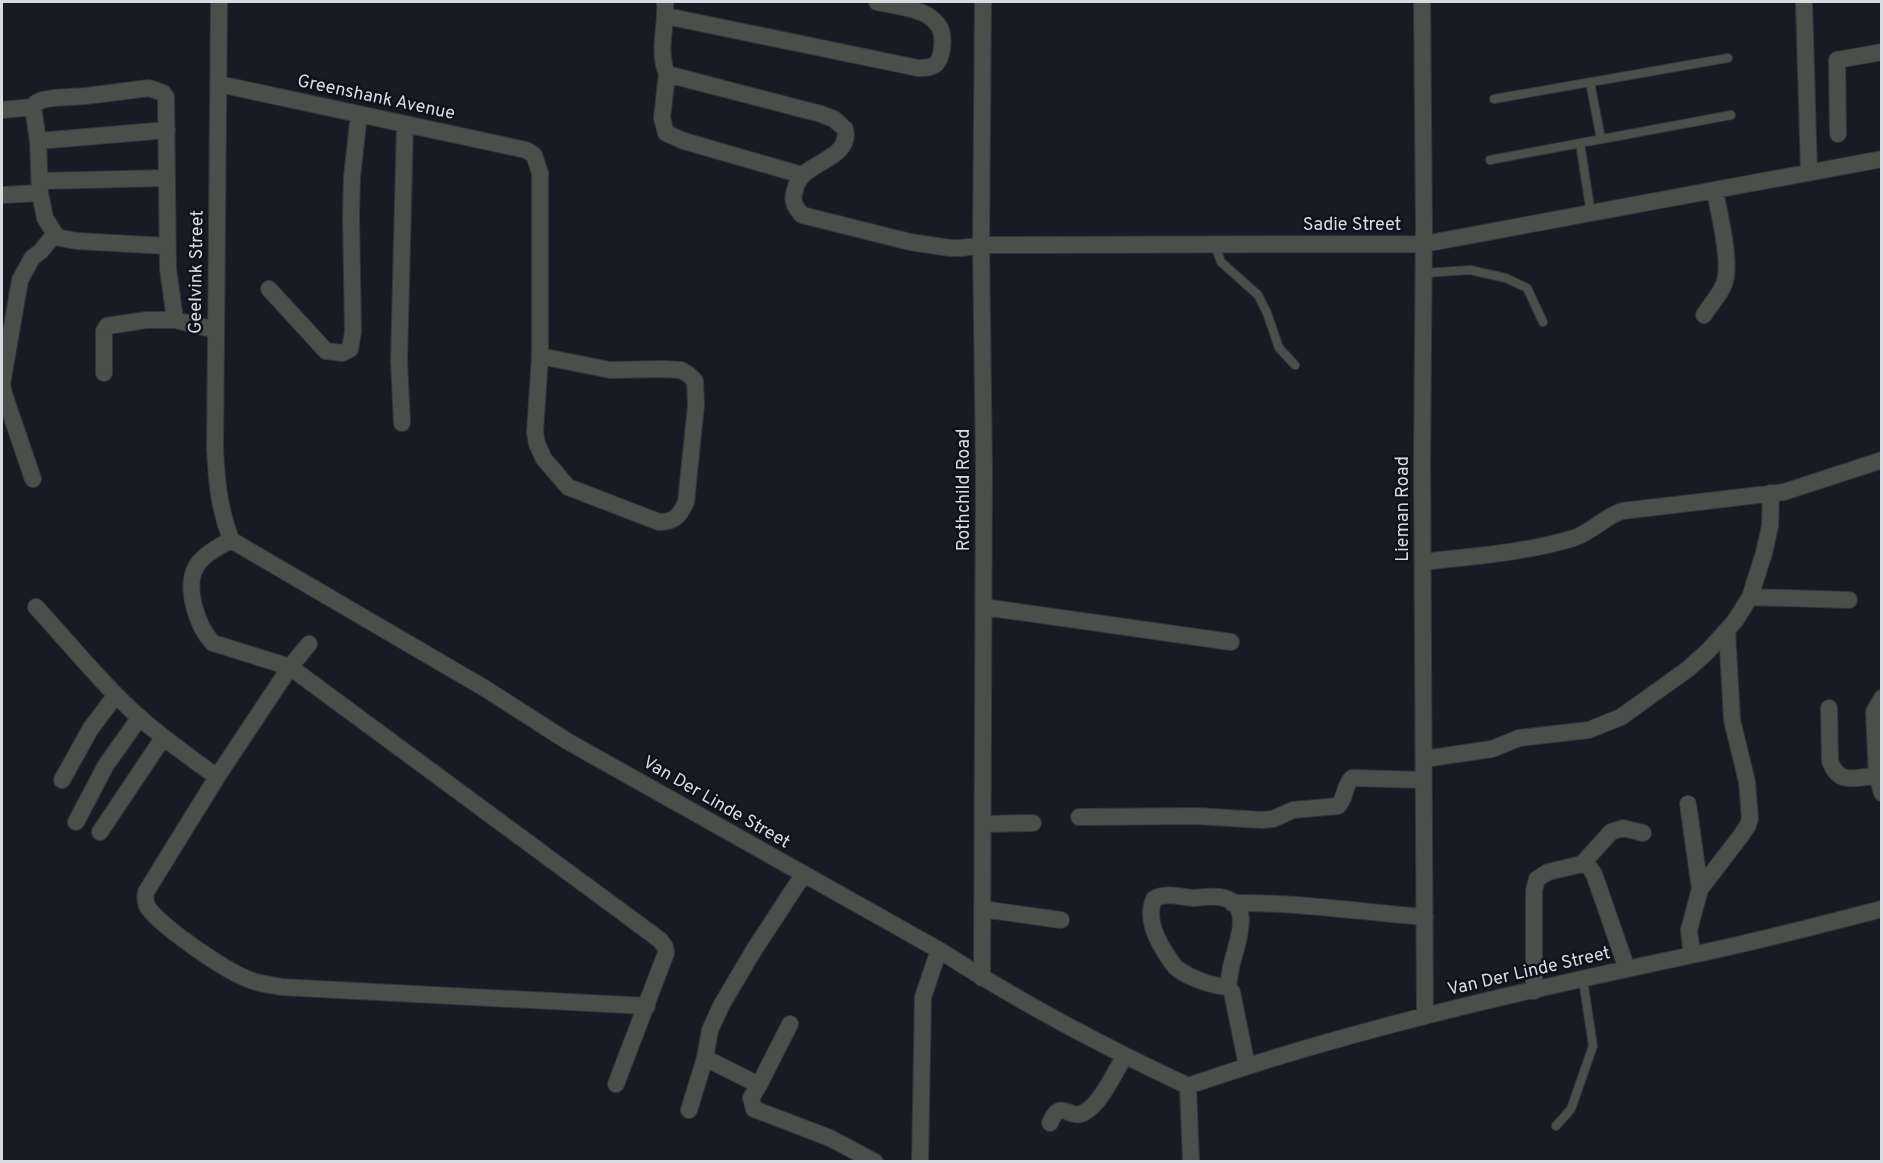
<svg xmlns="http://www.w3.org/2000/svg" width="1883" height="1163" font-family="Overpass,sans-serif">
<rect width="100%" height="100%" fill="#191b24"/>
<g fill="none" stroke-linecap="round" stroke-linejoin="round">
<defs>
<path id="lane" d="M1590,82L1601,139
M1494,99L1728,58
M1580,143L1591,214
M1490,160L1731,115
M1215,245L1221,262L1258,295L1267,313L1279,348L1295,365
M1424,273L1470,270L1506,278L1527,288L1543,322
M1556,1126L1571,1109L1593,1046L1583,980"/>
<path id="street" d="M219,2L215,450C217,485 219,507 231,540
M665,2C667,26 657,50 667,74L821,114L834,119L845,129C851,154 818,161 804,174C800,178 796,185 795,190C791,201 795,207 802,215L910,242L950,248H962L981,245L1424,244L1882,159
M1422,2L1424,227L1422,462L1425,1016
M1804,2L1809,173
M666,16L918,68C924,68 931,68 936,64C943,57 944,37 940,28C937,23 932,18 927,15C915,8 891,5 877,2
M667,74L662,118L666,133L684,141L802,175
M219,84L526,150L534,155L540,173V356L535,432L537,444L544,459L568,487L659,522C675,522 680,515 686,502L696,405L695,381L689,375L681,370L663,369L610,370L540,356
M2,110L33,107
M1838,134L1837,60L1882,52
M38,141L167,130
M40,181L167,178
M2,195L40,193
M167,246L77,241L60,238L55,234L45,218L40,193L38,141L33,107L36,103L42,100L53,98L86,96L149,88L163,93L166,97V103L168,268L175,320L216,330
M269,289L326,351L342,353L350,349L353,332L351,216L352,177L359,114
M1704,315C1710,305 1720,295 1724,284C1732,264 1719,213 1715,191
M104,373V331L107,326L146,320H175
M402,423L399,361L405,124
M33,479L4,394L2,384L20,280L32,258L41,251L55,234
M231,540L486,689L567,741L939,950C1018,1001 1102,1046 1188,1086L1191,1162
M231,540C219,547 201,555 195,569C185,590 198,628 213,643L290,667L660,940L665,947L666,953L616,1084
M1423,562C1473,556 1525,553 1574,538C1592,532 1604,517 1622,511L1784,492L1882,460
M1750,597L1849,600
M36,607C70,644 102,684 140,718C164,739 191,758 217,777
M984,607L1231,642
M309,644L290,667L217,777L146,892C145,898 145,904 149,909C166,930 228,973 253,981C262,984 272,985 281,987L647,1006
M1882,698L1874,712L1877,776L1882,793
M1829,708L1830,761C1839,786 1855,777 1877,776
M1424,759L1492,749L1519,738L1589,730L1621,717L1688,669L1708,651L1735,621L1750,597L1764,553L1770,526L1771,493
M62,780L91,728L116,695
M1688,804L1700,889
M1079,817L1196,816L1262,820L1273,819L1293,810L1338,806C1346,798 1344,785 1352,778L1424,780
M76,822L106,765L140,717
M983,824L1033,823
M100,832L163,738
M1582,864L1611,832L1623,828L1643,833
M1232,903C1296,902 1361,912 1425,917
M982,909L1061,920
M1692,955L1689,930L1700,889L1740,837L1748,825L1750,819L1747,782L1732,720L1727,630
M982,978L984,469L981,245L983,2
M1228,987C1213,986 1192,979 1179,970C1175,968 1173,964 1170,960C1158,942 1145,920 1154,899C1167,891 1182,898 1195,898C1203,897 1212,896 1219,897C1255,902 1237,942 1232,963C1230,971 1229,979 1228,987L1232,992L1234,1002L1247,1066
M1534,991V890L1537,879L1548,872L1582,864L1589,867L1594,874L1627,969
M790,1024L759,1085L751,1098L754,1109L830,1138L875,1162
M705,1058L759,1085
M1188,1086C1352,1029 1523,991 1692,955C1756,942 1819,925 1882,909
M689,1110L705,1058L710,1030L722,1004L754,950L803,875
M1050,1123C1061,1096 1069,1122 1085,1112C1101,1103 1115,1072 1124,1057
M920,1162L923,997L939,950"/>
</defs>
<!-- lane casing -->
<use href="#lane" stroke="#34363f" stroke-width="10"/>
<!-- street casing -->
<use href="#street" stroke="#34363f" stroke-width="18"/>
<!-- lane -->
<use href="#lane" stroke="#4b4f4a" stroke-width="8"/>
<!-- street -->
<use href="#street" stroke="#4b4f4a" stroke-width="16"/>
</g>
<g text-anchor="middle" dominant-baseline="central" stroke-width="5" stroke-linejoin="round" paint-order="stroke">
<!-- street labels -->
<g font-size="18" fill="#dadbe2" stroke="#10121b">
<text transform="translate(376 98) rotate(12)">Greenshank Avenue</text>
<text x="1352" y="225">Sadie Street</text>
<text transform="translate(197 272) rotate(-89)">Geelvink Street</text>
<text transform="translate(964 490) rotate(-90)">Rothchild Road</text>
<text transform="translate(1403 509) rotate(-90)">Lieman Road</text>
<text transform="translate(716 803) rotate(30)">Van Der Linde Street</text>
<text transform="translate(1529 972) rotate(-13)">Van Der Linde Street</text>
</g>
</g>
<!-- border -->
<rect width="1883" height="1163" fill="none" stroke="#dadbe2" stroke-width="6"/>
</svg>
